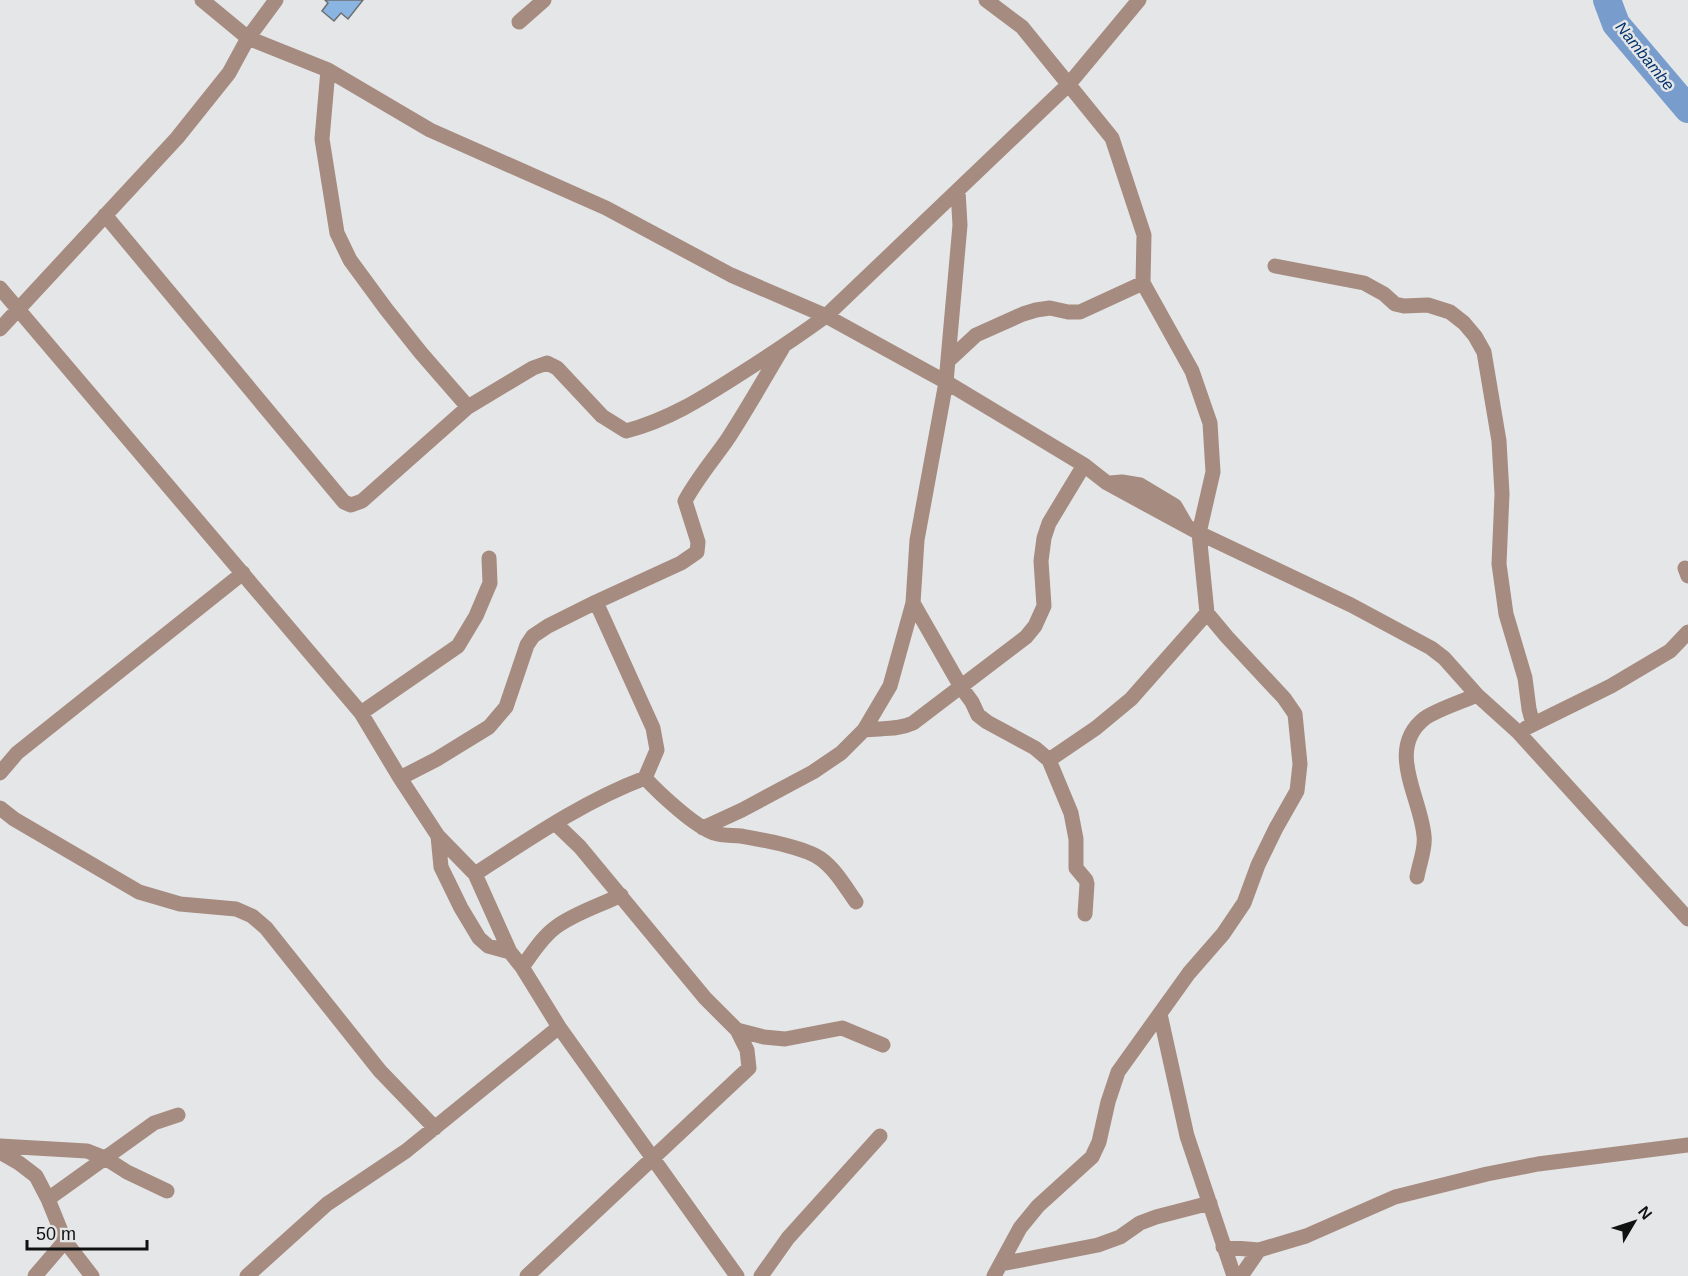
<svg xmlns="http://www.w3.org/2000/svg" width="1688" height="1276" font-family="Arial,sans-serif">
<rect width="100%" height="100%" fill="#e5e6e7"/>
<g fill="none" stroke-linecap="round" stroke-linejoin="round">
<!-- river -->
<path stroke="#789ccc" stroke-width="28" d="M1607,0L1616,24L1688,109"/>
</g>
<!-- building -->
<path fill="#8ab5e3" stroke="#6d6f70" stroke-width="1.5" d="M325,0H363L348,19L341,13L334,21L322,11L328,3Z"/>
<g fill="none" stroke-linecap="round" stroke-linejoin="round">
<!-- street -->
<path stroke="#a68b80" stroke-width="15" d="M202,0L248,38L328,70L430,130L606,208L731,275L826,316L946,382L1084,465L1107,483L1199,533L1351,605L1431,648L1444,658L1477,695L1518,732L1688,919
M986,0L1022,27L1112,138L1144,235L1143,283L1192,371L1210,423L1213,472L1199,533L1207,613L1227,637L1284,698L1295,714L1300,764L1297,791L1276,828L1258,865L1244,903L1223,934L1189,973L1118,1072L1108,1102L1099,1142L1092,1157L1038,1206L1020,1228L994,1276
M519,22L544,0
M328,70L322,139L337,233L350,260L386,309L421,353L468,407
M105,215L344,502L351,505L362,501L468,407L533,368L547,363L557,368L602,416L626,431C668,420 701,399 737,376C767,357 797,337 826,316L1069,84L1139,0
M1275,266L1364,283L1384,294L1395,304L1404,306L1428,305L1450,312L1464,323L1475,336L1484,352L1499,441L1502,494L1499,564L1506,614L1525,678L1529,709L1533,724
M0,288L361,713L400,778L438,836L475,874L510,952L522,967L559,1027L737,1276
M0,329L177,138L229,73L248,38L276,0
M948,361L976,335L1023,314L1036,310L1050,308L1068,312H1080L1143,283
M1110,483L1122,482L1140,485L1175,506L1186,525
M1685,568L1688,576
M596,602L653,728L657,750L645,778
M913,603L961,687L972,702L978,715L987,722L1035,748L1049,760L1071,813L1076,839V868L1086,880L1087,884L1085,914
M361,713L458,646L476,616L490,583L489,558
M1526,728L1611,686L1670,651L1688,632
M864,730C881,728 898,730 913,723L1026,637L1035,626L1044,606L1041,561L1044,538L1049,523L1084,465
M1049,760L1096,728L1131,699L1207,613
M0,773L17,753L243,573
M400,778L437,759L489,727L506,707L527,645L533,636L548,626L596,602L681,563L697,552L698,542L685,501C696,480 713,460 727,440C746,411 764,379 782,349
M0,808L14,819L139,892L180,904L236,909L252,916L266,928L380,1071L435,1128
M703,828L742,810L813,772L841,753L864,730L890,686L913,603L917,540L946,382L960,225L958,191
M438,836L441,867L461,908L479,938L488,946L510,952
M475,874C529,839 584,801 645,778C659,793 695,827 714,833C722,836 732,835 741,836C763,840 804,847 821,859C836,870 846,888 856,902
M1417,877C1419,864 1426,848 1424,836C1421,797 1385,749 1425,718C1436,710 1463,701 1477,695
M522,967C532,954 542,937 556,927C575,913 599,906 621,895
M1160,1014L1187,1136L1234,1276
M737,1030L764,1037L785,1039L842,1028L883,1045
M0,1146L87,1151L105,1158L127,1172L167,1191
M0,1152L19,1163L36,1176L48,1199L65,1241L92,1276
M48,1199L154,1123L178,1115
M1223,1247L1259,1250L1306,1236L1395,1197L1487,1174L1538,1164L1688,1145
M1001,1264L1098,1245L1120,1237L1140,1223L1156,1217L1210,1203
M35,1276L65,1241
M247,1276L327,1204L406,1151L559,1027
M527,1276L749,1068L747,1050L737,1030L705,998L580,847L555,823
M761,1276L788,1238L880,1136
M1241,1276L1259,1250"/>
</g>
<g text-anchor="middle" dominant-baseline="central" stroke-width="5" stroke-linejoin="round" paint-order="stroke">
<!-- water labels -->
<g font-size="16" font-style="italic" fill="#00326b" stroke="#e5e6e7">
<text transform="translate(1645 56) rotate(51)">Nambambe</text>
</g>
</g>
<!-- north arrow -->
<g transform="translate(1634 1222) rotate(51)" stroke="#e5e6e7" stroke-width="4.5" paint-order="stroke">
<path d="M0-4.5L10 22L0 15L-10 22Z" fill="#101111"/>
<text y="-9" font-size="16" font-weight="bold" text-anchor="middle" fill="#101111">N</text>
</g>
<!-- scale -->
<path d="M27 1240v9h120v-9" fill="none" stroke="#101111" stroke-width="3"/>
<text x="36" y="1240" font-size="18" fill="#101111" stroke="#e5e6e7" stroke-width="4.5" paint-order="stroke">50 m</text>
</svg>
